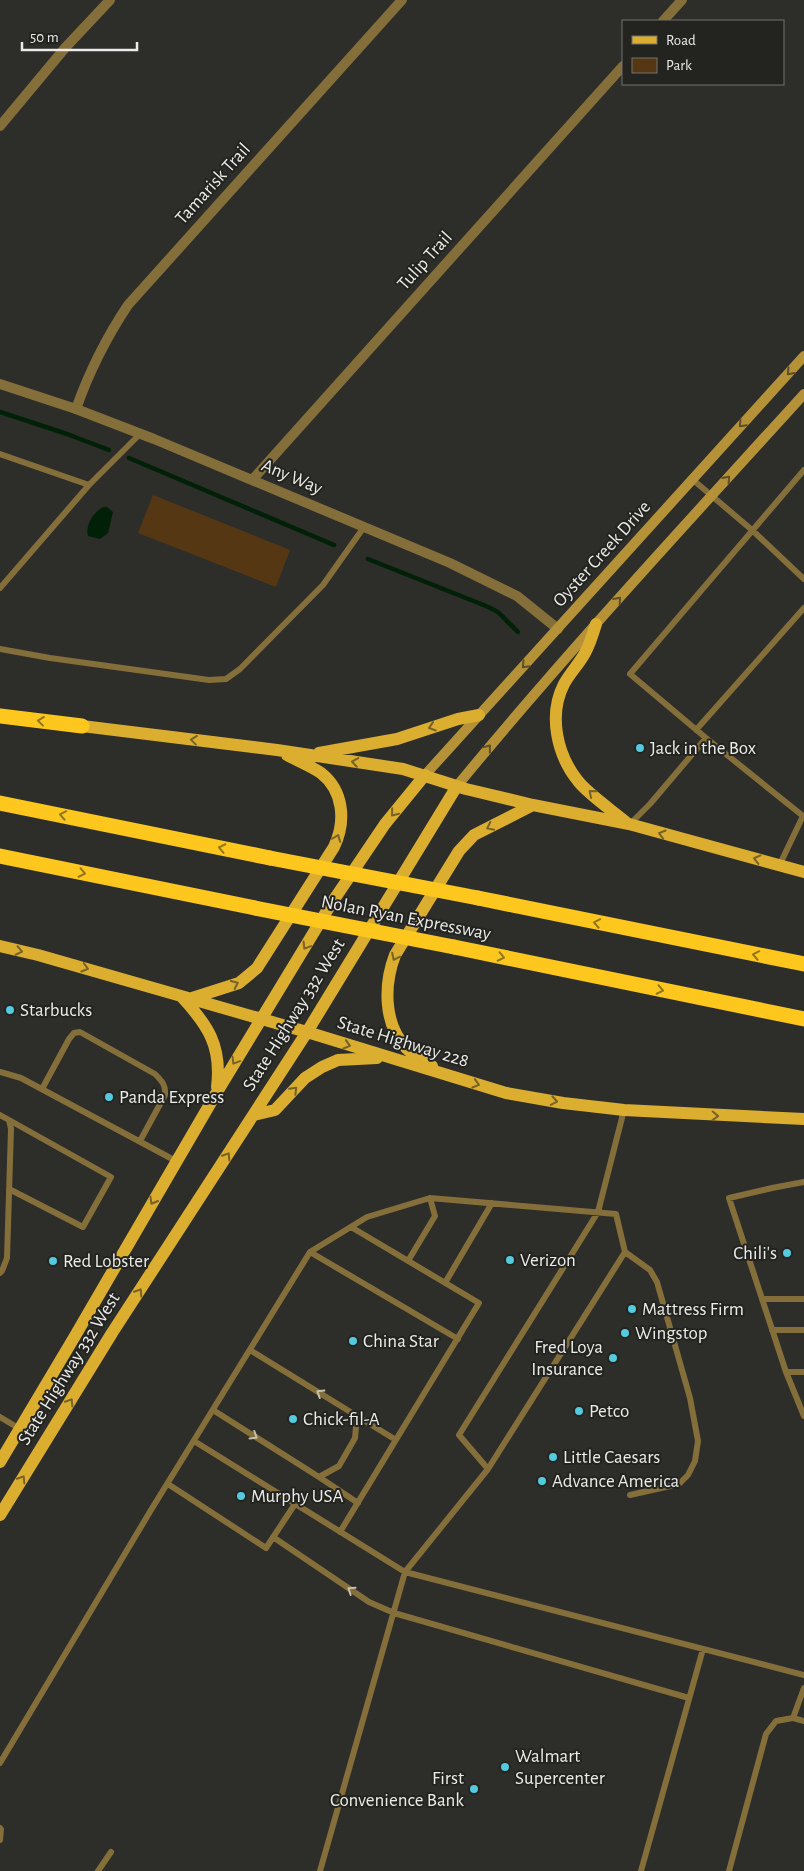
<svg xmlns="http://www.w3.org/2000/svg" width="804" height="1871" font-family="'Alegreya Sans',sans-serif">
<rect width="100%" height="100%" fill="#2d2d2a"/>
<!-- green -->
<path fill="#553713" d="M153,495L290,550L276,587L138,533Z"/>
<!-- water -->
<path fill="#002107" d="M103,507H107L113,512L108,533L100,539L88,536C85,525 93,513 103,507Z"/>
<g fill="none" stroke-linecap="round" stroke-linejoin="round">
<!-- stream -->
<path stroke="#002107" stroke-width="4.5" d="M0,412L67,434L109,450
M129,458L334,545
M368,559L486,606L498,612L518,632"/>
<!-- service -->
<path stroke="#846e39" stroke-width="6" d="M0,454L89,485
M692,479L752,530L804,579
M0,588L89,485L140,434
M0,649L50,658L209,680L226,679L240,669L323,585L364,527
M696,730L804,608
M706,738L803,816
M630,824L650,804L706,738L630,674L804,470
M780,864L803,816L804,817
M0,1072L21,1078L176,1161
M42,1089L69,1039L74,1033L80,1032L155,1074C162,1081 166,1085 165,1095L140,1141
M0,1115L9,1120L11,1129L7,1258L2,1271L0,1273
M9,1120L111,1177L83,1227L9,1189
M804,1182L772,1188L729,1198L786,1372L804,1416
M310,1252L458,1339
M625,1252L650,1270L657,1282L690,1398L698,1441L695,1461L688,1475L679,1484L630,1495
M408,1261L435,1216L430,1198
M445,1283L492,1203
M762,1299H804
M772,1330H804
M786,1372H804
M213,1410L319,1477L339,1466L355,1438L357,1416L250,1350
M357,1416L396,1440
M0,1417L20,1429
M194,1441L405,1572L804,1675
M488,1469L459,1435L598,1212L624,1110
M319,1477L358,1503
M168,1484L266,1548L295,1504
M340,1532L479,1303L351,1227
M273,1537L369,1602L394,1613L689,1698
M793,1718L804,1721
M0,1763L151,1510L310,1252L367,1217L430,1198L616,1214L625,1252L488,1469L405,1572L320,1871
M0,1828L1,1829L0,1840
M98,1871L111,1852
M641,1871L703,1649
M729,1871L766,1734L776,1721L793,1718L804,1688"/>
<!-- minor -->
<path stroke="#846e39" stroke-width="10" d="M663,21L682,0
M0,126L65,48L110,0
M76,409C89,372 106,338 128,305L402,0
M253,479L623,66"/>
<!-- tertiary -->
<path stroke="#846e39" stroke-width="10" d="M0,384L76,409L154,439L450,563L517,596L558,629"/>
<!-- secondary -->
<path stroke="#b59237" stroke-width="10" d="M425,775L804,356
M457,786C568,651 687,523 804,394"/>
<!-- primary -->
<path stroke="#dbae2f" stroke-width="12" d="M596,624C593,634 590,644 585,653C579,664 570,673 564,684C548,715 557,755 578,781C588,794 613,811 627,823
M82,726L277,750L403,769L466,789L533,805L629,824L804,872
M319,753L397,739L458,719L479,715
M0,946L38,955L307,1032L506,1093L563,1103L624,1110L804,1119
M181,996C208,1025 222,1046 217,1087
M189,999L239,983L257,968L334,847C346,822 344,791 321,773C311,766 298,761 287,755
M432,1066C423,1060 413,1055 406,1048C383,1023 384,984 395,955L459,851L474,835L533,805
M254,1115L275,1110L305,1078L322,1067L338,1060L377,1058
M0,1462L75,1336L217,1092L331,904L385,824L425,775
M0,1515L112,1333L307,1032L457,786"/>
<!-- motorway -->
<path stroke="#fec71d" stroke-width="15" d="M0,716L82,726
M0,803L270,858
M0,856L255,908
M478,898L804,964
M454,947L804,1019"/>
<!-- motorway-bridge -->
<path stroke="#fec71d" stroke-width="15" d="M270,858L478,898
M255,908L454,947"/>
</g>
<!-- one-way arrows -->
<defs><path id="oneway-chevron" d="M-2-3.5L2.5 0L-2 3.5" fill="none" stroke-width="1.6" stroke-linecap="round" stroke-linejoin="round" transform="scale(1.25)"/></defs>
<g stroke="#5d4f29">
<use href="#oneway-chevron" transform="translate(790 372) rotate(132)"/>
<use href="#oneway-chevron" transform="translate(742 424) rotate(133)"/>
<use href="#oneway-chevron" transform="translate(727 479) rotate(-48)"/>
<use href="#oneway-chevron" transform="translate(618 600) rotate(-48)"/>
<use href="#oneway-chevron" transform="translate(525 665) rotate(133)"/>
<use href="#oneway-chevron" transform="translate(488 748) rotate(-51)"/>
</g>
<g stroke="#90751e">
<use href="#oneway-chevron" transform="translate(41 721) rotate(-173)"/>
<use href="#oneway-chevron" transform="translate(63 815) rotate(-169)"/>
<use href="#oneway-chevron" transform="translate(222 848) rotate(-168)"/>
<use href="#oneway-chevron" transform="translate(82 873) rotate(12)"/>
<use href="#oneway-chevron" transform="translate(597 923) rotate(-169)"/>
<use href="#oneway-chevron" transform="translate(756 955) rotate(-169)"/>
<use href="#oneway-chevron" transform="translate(501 957) rotate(12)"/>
<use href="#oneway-chevron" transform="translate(660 990) rotate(12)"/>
</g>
<g stroke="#766227">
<use href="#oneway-chevron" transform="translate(432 727) rotate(162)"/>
<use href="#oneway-chevron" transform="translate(194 740) rotate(-173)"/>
<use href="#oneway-chevron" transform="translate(355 762) rotate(-171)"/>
<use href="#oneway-chevron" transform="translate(592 793) rotate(-140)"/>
<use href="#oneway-chevron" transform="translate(394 813) rotate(129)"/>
<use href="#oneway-chevron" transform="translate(490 827) rotate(154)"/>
<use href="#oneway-chevron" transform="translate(662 834) rotate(-164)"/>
<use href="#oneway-chevron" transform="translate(337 838) rotate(-69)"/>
<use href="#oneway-chevron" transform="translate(757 859) rotate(-166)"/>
<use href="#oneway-chevron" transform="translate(306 946) rotate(121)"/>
<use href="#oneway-chevron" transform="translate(19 951) rotate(12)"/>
<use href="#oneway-chevron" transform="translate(395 957) rotate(116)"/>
<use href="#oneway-chevron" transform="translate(85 968) rotate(16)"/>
<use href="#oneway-chevron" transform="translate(235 984) rotate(-25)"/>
<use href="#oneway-chevron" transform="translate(347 1045) rotate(17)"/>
<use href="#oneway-chevron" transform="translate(235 1061) rotate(121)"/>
<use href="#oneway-chevron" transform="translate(476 1084) rotate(17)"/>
<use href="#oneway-chevron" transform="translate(294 1090) rotate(-46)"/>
<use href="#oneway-chevron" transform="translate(554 1101) rotate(10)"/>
<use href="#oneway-chevron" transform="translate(715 1116) rotate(2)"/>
<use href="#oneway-chevron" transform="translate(227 1156) rotate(-57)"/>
<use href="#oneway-chevron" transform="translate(153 1201) rotate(120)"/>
<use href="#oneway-chevron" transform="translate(139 1292) rotate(-57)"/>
<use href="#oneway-chevron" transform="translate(70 1402) rotate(-58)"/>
<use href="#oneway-chevron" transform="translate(22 1479) rotate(-58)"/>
</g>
<g stroke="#c7bfab">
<use href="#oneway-chevron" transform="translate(320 1393) rotate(-148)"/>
<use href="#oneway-chevron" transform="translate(254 1436) rotate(32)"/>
<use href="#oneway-chevron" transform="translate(351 1590) rotate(-146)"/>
</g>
<!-- markers -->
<g fill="#54cade" stroke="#232320" stroke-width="2">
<circle cx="640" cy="748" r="5"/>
<circle cx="10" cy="1010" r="5"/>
<circle cx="109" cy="1097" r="5"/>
<circle cx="787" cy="1253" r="5"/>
<circle cx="510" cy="1260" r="5"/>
<circle cx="53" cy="1261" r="5"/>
<circle cx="632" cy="1309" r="5"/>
<circle cx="625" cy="1333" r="5"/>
<circle cx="353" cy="1341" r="5"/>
<circle cx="613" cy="1358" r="5"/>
<circle cx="579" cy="1411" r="5"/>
<circle cx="293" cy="1419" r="5"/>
<circle cx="553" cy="1457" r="5"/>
<circle cx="542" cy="1481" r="5"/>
<circle cx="241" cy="1496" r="5"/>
<circle cx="505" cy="1767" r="5"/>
<circle cx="474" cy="1789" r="5"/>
</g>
<g text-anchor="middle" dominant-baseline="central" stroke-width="4" stroke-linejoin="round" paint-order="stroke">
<!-- street labels -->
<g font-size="19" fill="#ebebe9" stroke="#232320">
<text transform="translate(213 184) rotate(-48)">Tamarisk Trail</text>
<text transform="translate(425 261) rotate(-48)">Tulip Trail</text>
<text transform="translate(292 477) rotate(23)">Any Way</text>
<text transform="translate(602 554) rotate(-48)">Oyster Creek Drive</text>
<text transform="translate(406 918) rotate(11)">Nolan Ryan Expressway</text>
<text transform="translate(294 1015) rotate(-58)">State Highway 332 West</text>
<text transform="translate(403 1042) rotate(17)">State Highway 228</text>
<text transform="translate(69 1369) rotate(-58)">State Highway 332 West</text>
</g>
<!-- poi labels -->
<g font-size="19" fill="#ebebe9" stroke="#232320" text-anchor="start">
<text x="650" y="748">Jack in the Box</text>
<text x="20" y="1010">Starbucks</text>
<text x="119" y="1097">Panda Express</text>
<text x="777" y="1253" text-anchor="end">Chili's</text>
<text x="520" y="1260">Verizon</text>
<text x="63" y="1261">Red Lobster</text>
<text x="642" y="1309">Mattress Firm</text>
<text x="635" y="1333">Wingstop</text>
<text x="363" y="1341">China Star</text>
<text x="603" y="1347" text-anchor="end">Fred Loya<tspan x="603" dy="22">Insurance</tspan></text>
<text x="589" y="1411">Petco</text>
<text x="303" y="1419">Chick-fil-A</text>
<text x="563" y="1457">Little Caesars</text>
<text x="552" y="1481">Advance America</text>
<text x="251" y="1496">Murphy USA</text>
<text x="515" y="1756">Walmart<tspan x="515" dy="22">Supercenter</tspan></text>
<text x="464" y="1778" text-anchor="end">First<tspan x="464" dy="22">Convenience Bank</tspan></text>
</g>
</g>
<!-- legend -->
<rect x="622" y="20" width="162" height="65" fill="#232320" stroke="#737370"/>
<rect x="632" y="36" width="25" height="8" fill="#dbae2f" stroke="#737370"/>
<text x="666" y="45" font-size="15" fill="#ebebe9">Road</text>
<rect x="632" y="58" width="25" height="15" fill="#553713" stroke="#737370"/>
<text x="666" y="70" font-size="15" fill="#ebebe9">Park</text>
<!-- scale -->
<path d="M22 42v8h115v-8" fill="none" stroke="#ebebe9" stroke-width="2.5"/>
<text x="30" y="42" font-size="15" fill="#ebebe9" stroke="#232320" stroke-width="4" paint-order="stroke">50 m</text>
</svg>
